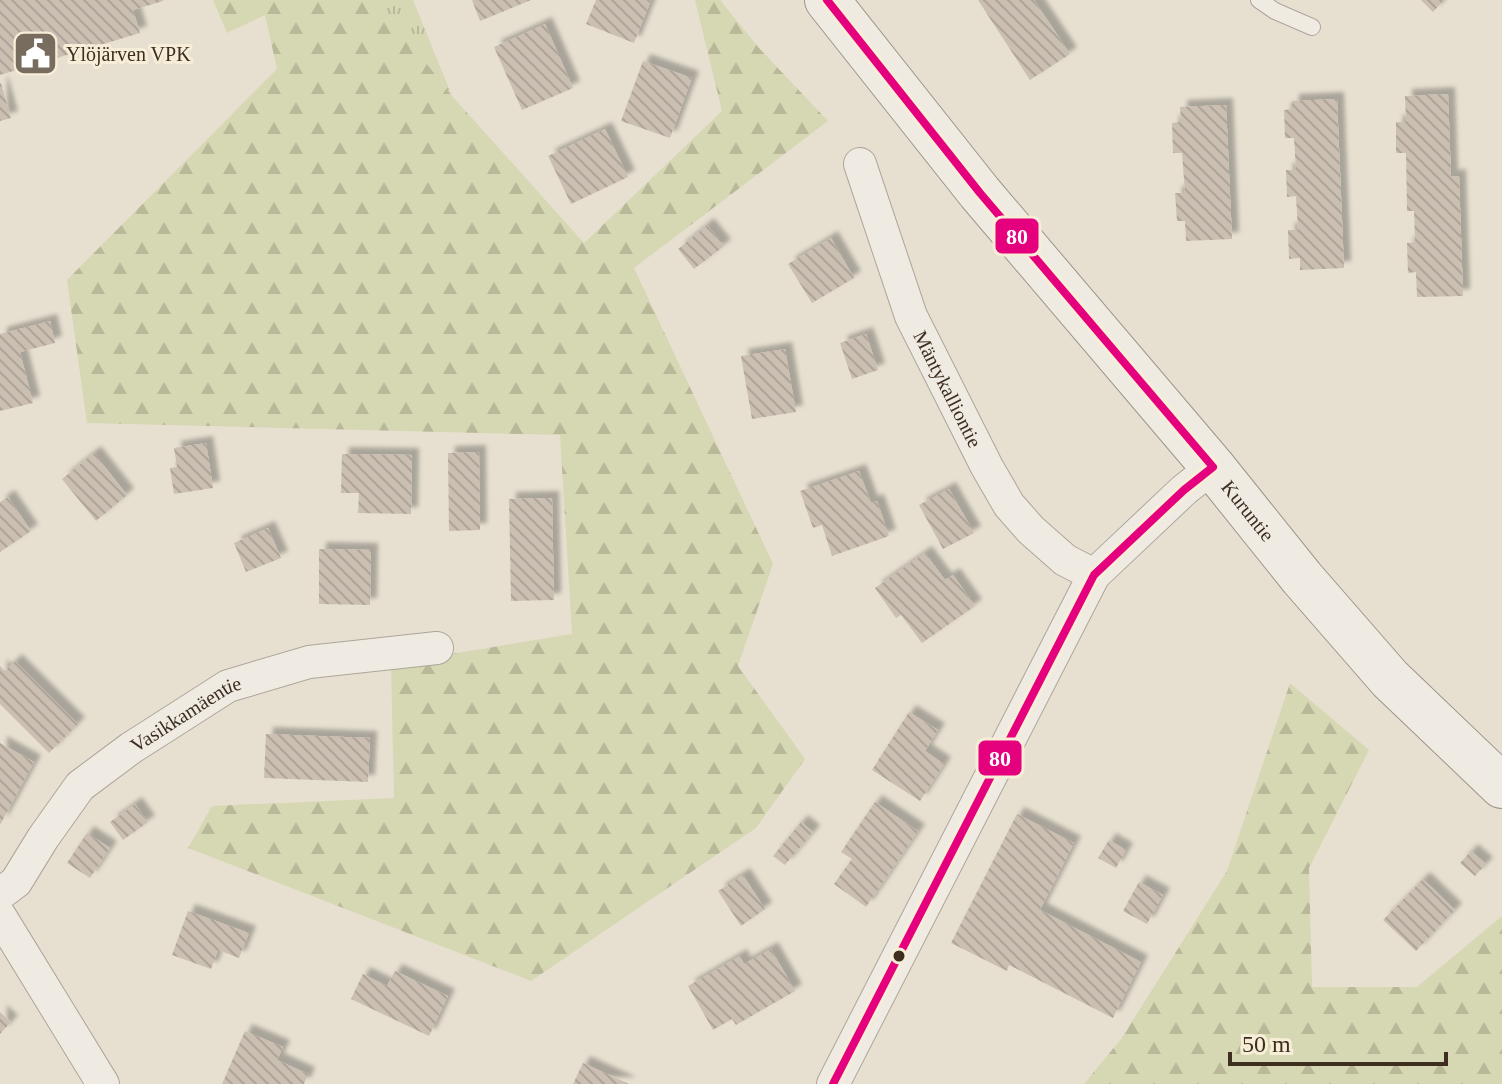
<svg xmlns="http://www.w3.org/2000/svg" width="1502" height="1084" font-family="'Times New Roman',serif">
<defs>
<pattern id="grass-tufts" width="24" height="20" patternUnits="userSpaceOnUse" patternTransform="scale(2)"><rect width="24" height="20" fill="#d6d7b3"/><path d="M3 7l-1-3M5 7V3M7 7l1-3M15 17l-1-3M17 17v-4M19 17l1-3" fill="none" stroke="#b9b99a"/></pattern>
<pattern id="forest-firs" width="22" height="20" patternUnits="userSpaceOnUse" patternTransform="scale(2)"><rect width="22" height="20" fill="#d6d7b3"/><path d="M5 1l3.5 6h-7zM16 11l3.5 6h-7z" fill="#b9b99a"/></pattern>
<pattern id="building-back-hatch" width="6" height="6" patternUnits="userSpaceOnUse" patternTransform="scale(2)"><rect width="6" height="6" fill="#cbbfb2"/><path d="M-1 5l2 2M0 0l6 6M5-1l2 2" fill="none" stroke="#afa499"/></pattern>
<filter id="shadow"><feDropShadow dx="7" dy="-7" stdDeviation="2" flood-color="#0004"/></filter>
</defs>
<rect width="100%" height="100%" fill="#e7e0d1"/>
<!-- grass -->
<path fill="url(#grass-tufts)" d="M377,0H413L452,96Z"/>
<!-- forest -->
<path fill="url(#forest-firs)" d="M213,0H377L452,96L584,243L722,111L695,0H720L759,48L828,121L634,268L773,564L738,666L805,759L756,828L531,981L188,848L212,806L394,798L391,664L572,634L560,435L87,423L67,280L277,69L265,15L227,33Z
M1290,683L1369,750L1309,868L1312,987H1417L1502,916V1084H1084L1121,1039L1227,871Z"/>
<!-- building -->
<path fill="url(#building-back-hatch)" filter="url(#shadow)" d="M0,0H163V1L133,10L140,33L0,75Z
M472,0H531L480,21Z
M596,0H651L634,43L586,24Z
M978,0H1034L1070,54L1030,80Z
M1421,0H1444L1433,12Z
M545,24L573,88L522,110L494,47Z
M643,61L692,78L670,138L621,121Z
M1,83L11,118L0,121V84Z
M1448,94L1451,177L1459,176L1463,296L1417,297L1416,272L1408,273L1407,243L1415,242L1414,211H1407L1406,153H1396V122H1406L1405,96Z
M1337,99L1344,268L1300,270V258L1289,259L1288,230H1298L1296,196L1287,197L1286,170H1296L1294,138H1285L1284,110L1292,109V101Z
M1226,105L1232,239L1186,241L1185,221H1177L1175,193H1185L1182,153H1173L1172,123L1181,122L1180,107Z
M605,129L628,177L571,204L548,156Z
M707,225L724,246L694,269L678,249Z
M831,238L854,278L812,303L788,264Z
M50,321L55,343L20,352L33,403L0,411V334Z
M866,334L878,370L852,379L840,343Z
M785,349L796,412L752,419L741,356Z
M206,443L213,488L174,494L170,468L177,467L174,448Z
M479,452L480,530L449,531L448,453Z
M94,453L127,495L96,521L62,479Z
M342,454L412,455L411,514L358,513L359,493H341Z
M859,471L871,503L877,501L889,536L832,556L822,525L813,528L800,491Z
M949,489L974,533L943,549L919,505Z
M8,497L31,531L0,552V502Z
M552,498L554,600L511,601L509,499Z
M268,528L281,558L246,572L234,543Z
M319,549L371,550L370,605L319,604Z
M925,553L945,580L953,575L975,606L922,643L901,615L896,618L875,588Z
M15,661L78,724L49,753L0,704V666L5,671Z
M909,712L938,730L925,751L944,764L920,801L872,770Z
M266,734L370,738L368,782L264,778Z
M0,743L34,762L0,825Z
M875,802L918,831L866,907L834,884L852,859L841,852Z
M135,804L148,822L123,840L110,822Z
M1017,814L1074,843L1040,910L1141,962L1113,1018L1009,965L1007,971L951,943Z
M801,822L813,832L785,865L773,856Z
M87,833L110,848L90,878L67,863Z
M1109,840L1126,850L1116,868L1098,858Z
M1471,851L1486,864L1475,876L1460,863Z
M743,875L765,909L741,926L718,891Z
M1423,879L1455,910L1416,951L1383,920Z
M1139,882L1163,895L1147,924L1123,911Z
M188,911L249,933L239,958L218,950L211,969L172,955Z
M771,949L795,991L736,1025L732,1019L713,1030L688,986L740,956L744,964Z
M395,971L448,996L429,1036L351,999L363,974L387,986Z
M0,1012L11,1022L0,1034Z
M245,1031L283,1047L277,1060L308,1074L304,1084H222Z
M583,1063L629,1084H573Z"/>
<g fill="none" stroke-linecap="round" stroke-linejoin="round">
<defs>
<path id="lane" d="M1259,0L1275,11L1312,27"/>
<g id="street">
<path id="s1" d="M860,164L911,316L987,467L1009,505L1031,530L1065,560L1094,575"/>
<path id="s2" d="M0,894L16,882L43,838L80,786L131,748L228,686L309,662L437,648"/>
<path d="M0,916L103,1084"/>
<path d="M833,1084L1094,575L1184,490L1213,467"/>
</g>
<g id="secondary">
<path id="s3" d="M827,0L980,193L1213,467L1302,578L1390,679L1502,786"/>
</g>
</defs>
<!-- lane casing -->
<use href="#lane" stroke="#ada599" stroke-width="18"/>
<!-- street casing -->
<use href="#street" stroke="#ada599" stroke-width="34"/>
<!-- secondary casing -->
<use href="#secondary" stroke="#9c958a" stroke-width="46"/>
<!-- lane -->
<use href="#lane" stroke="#efebe3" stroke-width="16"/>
<!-- street -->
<use href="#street" stroke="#efebe3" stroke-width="32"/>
<!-- secondary -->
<use href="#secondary" stroke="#efebe3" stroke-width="44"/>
<defs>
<path id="bus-1" d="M827,0L980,193L1213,467
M833,1084L1094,575L1184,490L1213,467"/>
</defs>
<!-- bus-1 casing -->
<use href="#bus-1" stroke="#f7eed8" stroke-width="14"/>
<!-- bus-1 -->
<use href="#bus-1" stroke="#e5007d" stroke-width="8"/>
</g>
<!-- icons -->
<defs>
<symbol id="civic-square" viewBox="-11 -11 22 22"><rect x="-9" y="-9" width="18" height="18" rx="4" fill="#786c5e" stroke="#f7eed8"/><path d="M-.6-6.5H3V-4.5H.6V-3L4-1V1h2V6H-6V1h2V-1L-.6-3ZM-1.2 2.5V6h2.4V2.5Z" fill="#fff"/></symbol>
</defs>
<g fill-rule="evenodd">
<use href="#civic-square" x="10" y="28" width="51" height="51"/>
</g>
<!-- markers -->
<circle fill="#3d2e20" stroke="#f7eed8" stroke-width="3" cx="899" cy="956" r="7"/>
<g text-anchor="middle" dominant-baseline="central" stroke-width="6" stroke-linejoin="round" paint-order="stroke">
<!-- poi labels -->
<g font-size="20" fill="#3d2e20" stroke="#f7eed8" text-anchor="start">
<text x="66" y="54">Ylöjärven VPK</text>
</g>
<!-- street labels -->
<g font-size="20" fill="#3d2e20" stroke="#f7eed8">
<text stroke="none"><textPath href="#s1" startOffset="242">Mäntykalliontie</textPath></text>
<text stroke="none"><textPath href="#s3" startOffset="662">Kuruntie</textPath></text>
<text stroke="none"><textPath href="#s2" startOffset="264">Vasikkamäentie</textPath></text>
</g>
</g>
<g stroke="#f7eed8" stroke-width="3">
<rect x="994" y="217" width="46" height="38" rx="8" fill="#e5007d"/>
<rect x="977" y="739" width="46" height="38" rx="8" fill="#e5007d"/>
</g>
<g font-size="22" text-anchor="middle" font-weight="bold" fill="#fff">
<text x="1017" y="244">80</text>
<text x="1000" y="766">80</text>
</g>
<!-- scale -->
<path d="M1230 1052v12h216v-12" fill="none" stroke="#3d2e20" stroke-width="4"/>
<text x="1242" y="1052" font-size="24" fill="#3d2e20" stroke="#f7eed8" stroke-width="6" paint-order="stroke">50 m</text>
</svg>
